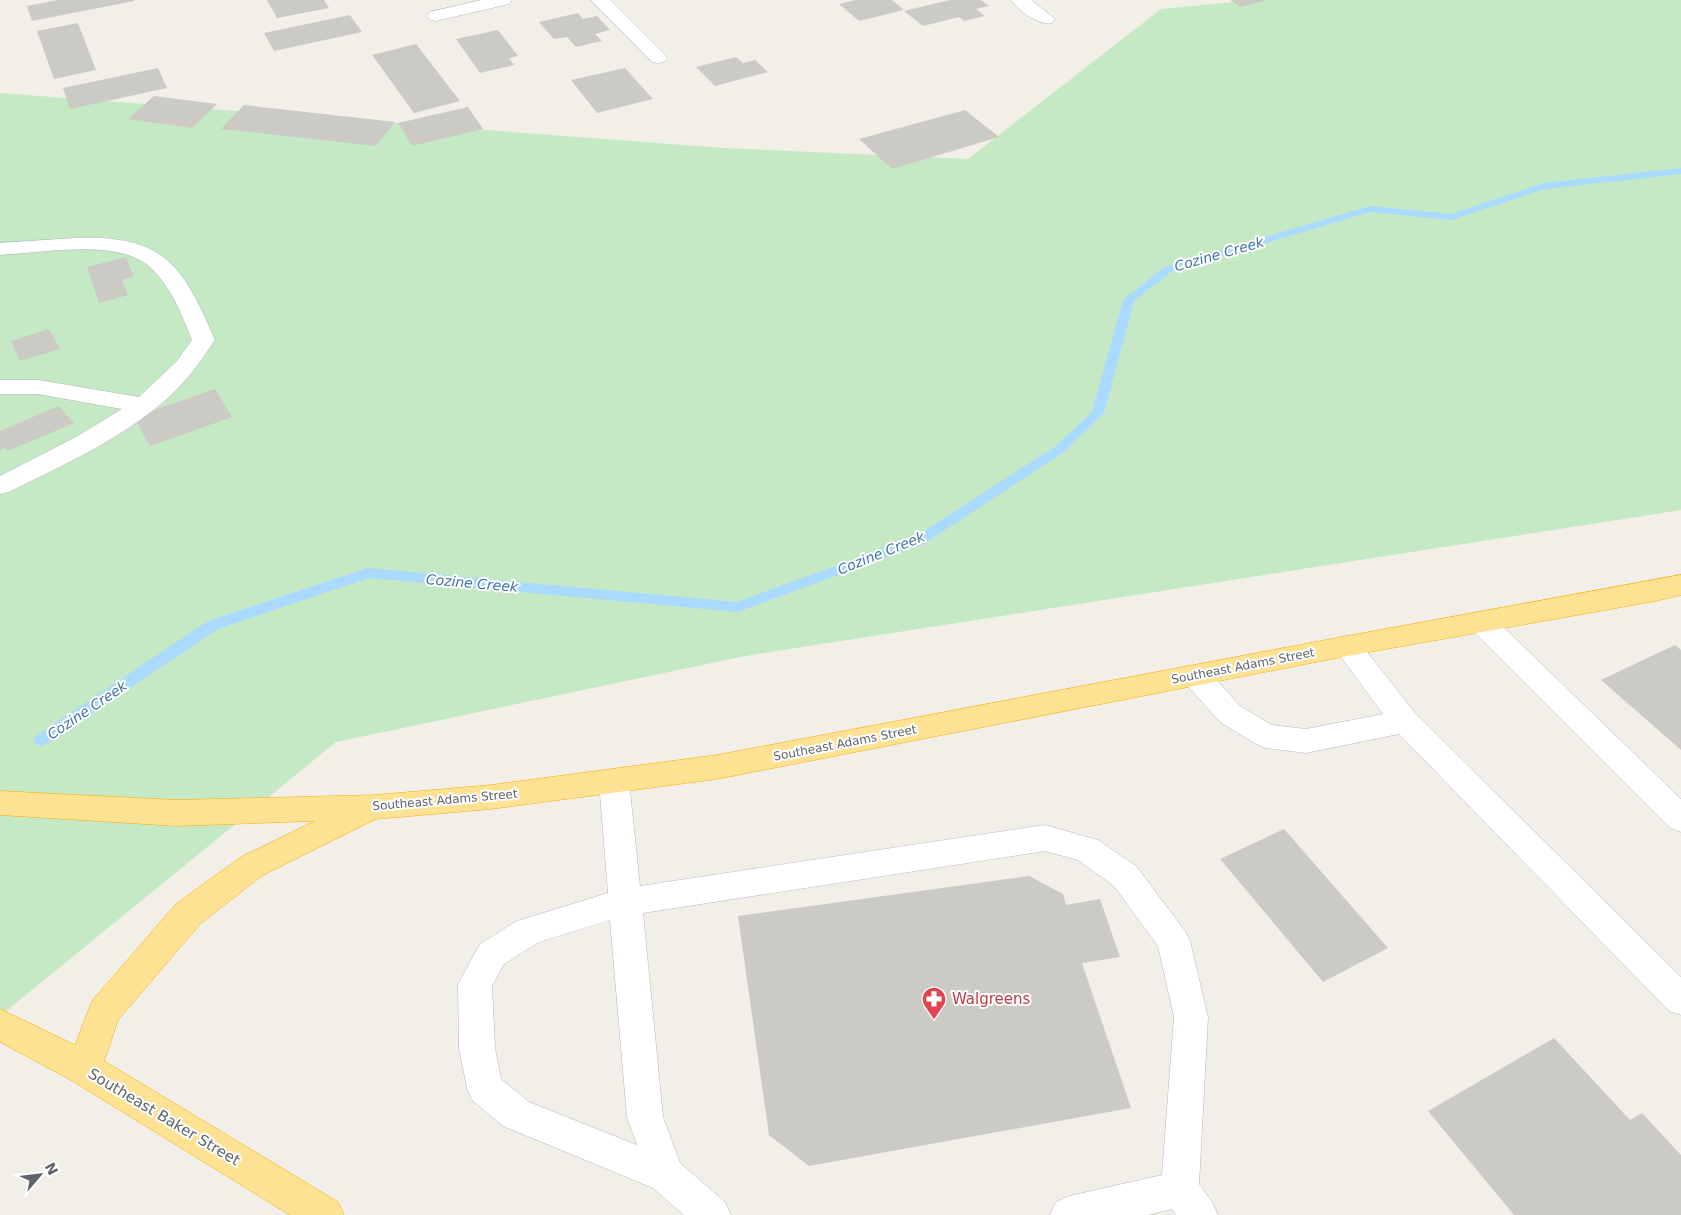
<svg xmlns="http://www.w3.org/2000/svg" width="1681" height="1215" font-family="'DejaVu Sans',sans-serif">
<rect width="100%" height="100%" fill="#f1efe8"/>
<!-- green -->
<path fill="#c5e8c5" d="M1256,0H1681V510L745,656L336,742L0,1016V93L723,148L968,159L1161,9Z"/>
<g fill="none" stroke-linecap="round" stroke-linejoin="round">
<!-- stream -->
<path fill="#aadaff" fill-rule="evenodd" d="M1681,168V174L1545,189L1452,220L1370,212L1172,271L1134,301L1104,413L1064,452L925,543L743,610L738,612L369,578L218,629L46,744L41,746L36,744L34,740L36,736L208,621L368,568L737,602L915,537L1056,446L1092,412L1123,300L1164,267L1370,206L1451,214L1544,183Z"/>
</g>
<!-- building -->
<path fill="#cccac5" d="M58,0H134V1L32,21L27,6Z
M267,0H324L329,8L277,18Z
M856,0H892L904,10L859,21L839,4Z
M950,0H981L989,6L976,9L985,16L964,21L959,17L923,26L904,11Z
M1230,0H1264V1L1241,7Z
M578,13L583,19L597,16L610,30L595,34L602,41L576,47L567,37L554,39L539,22Z
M350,15L362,32L274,51L264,33Z
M78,23L96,70L54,79L37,31Z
M498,30L518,56L509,58L514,65L480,73L456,39Z
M416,44L460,101L414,113L372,55Z
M736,57L743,63L755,60L768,72L715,86L696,67Z
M158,68L167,88L70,109L63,88Z
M625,68L653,99L597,113L571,80Z
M154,96L217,104L192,128L128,119Z
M244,105L395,122L376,146L221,129Z
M468,107L483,129L412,146L398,123Z
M965,110L999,137L892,169L859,139Z
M126,257L134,277L122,280L128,295L99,303L87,267Z
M49,329L60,349L20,361L11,341Z
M215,389L232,417L150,446L134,417Z
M59,406L74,423L8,451L6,448L0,450V431Z
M1675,645L1681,650V750L1601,680Z
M1284,829L1388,948L1323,982L1220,859Z
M1029,876L1063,894L1066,905L1100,899L1120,957L1082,963L1131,1108L809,1166L769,1135L738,916Z
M1554,1038L1630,1120L1642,1113L1681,1155V1215H1514L1428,1111Z"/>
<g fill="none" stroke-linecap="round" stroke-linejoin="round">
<defs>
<path id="minor" d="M481,0H512L509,4L436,21L430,20L427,16L430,12Z
M591,0H610L664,54L667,58L664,62L658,63L652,62Z
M1011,0H1031L1055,19L1052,23C1039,26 1019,11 1011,0Z
M75,238C164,235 182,264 215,340C202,359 189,378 172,394C126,437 65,464 9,492L0,494V476L76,437L122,409L38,394H0V380H38L139,397L177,361L192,340C182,315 171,286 150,267C118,238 41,253 0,255V243Z
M1481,612L1491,615L1681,799V832L1670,828L1471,629L1467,622L1471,615Z
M1347,636L1357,639L1415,713L1681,977V1015L1669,1011L1399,734L1306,753L1266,748L1256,744L1220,722L1186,684L1182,676L1186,668L1196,665L1206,668L1240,706L1272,725L1306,729L1383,714L1333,646L1337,639Z
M614,769L625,772L629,781L640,886L1045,825L1098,840L1136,866L1185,931L1190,941L1208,1017L1199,1184L1212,1202L1218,1215H1176L1172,1209L1148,1215H1050L1056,1202L1069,1196L1162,1175L1174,1017L1158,946L1114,886L1078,860L1045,851L643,913L663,1117L680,1163L725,1202L731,1215H684L653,1188L503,1126L472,1100L467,1088L459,1048L458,984L480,944L517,921L608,893L599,781L603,772ZM610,920L627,1117L637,1145L529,1102L501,1079L495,1048L492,986L504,964L539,942Z"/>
<path id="highway" d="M1681,575V595L1656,601L1347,656L717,779L491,809L376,819L263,875L200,924L118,1020L104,1061L338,1202L344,1215H290L71,1080L0,1042V1009L75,1045L92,1001L176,904L241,857L315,821L177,826L0,815V791L177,800L375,795L491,785L717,755L1347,636Z"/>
</defs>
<!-- minor casing -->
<use href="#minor" stroke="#b5b8bc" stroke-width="1"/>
<!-- highway casing -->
<use href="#highway" stroke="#f9ab00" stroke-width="1"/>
<!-- minor -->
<use href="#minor" fill="#fff" fill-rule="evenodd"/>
<!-- highway -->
<use href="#highway" fill="#fde293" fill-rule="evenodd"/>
</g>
<!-- icons -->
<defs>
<symbol id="pharmacy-pin" viewBox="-11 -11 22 30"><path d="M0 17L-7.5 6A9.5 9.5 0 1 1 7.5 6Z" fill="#e0444e" stroke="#fff"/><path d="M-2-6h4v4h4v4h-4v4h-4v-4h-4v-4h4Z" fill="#fff"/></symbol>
</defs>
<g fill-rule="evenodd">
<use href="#pharmacy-pin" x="920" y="985" width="28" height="38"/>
</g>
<g text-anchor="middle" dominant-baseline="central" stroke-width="4" stroke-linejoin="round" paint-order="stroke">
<!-- street labels -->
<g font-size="12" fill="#5f6368" stroke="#fff">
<text transform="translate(1243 666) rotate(-11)">Southeast Adams Street</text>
<text transform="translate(845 743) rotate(-11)">Southeast Adams Street</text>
<text transform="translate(445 800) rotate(-5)">Southeast Adams Street</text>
</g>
<!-- water labels -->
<g font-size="14" font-style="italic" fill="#4174aa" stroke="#fff">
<text transform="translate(1219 254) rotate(-16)">Cozine Creek</text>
<text transform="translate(881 553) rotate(-22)">Cozine Creek</text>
<text transform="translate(472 583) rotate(5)">Cozine Creek</text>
<text transform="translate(87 710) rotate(-34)">Cozine Creek</text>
</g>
<!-- near-health labels -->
<g font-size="15" fill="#be3a42" stroke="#fff" text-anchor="start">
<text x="952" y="999">Walgreens</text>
</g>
<!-- near-street labels -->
<g font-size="15" fill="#5f6368" stroke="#fff">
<text transform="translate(164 1117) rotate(31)">Southeast Baker Street</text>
</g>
</g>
<!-- north arrow -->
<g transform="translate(40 1175) rotate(62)" stroke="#ffffff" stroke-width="4" paint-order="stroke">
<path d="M0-4L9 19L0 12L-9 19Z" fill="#5f6368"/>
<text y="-8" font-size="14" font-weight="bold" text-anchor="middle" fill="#5f6368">N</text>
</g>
</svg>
